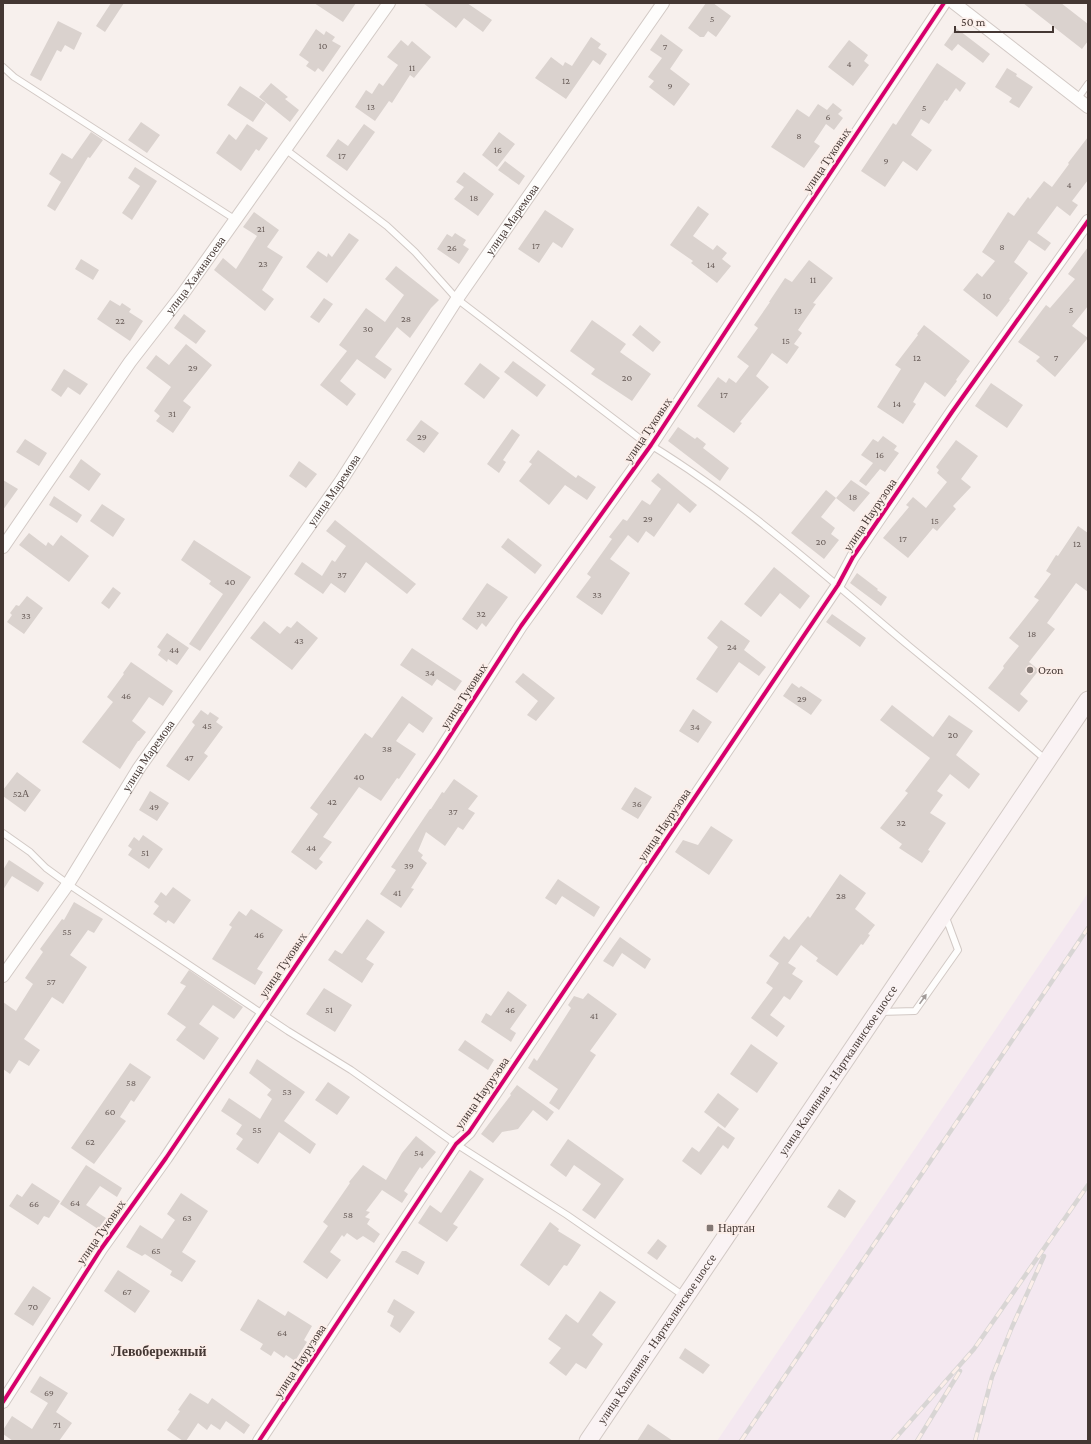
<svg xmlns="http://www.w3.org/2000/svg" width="1091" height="1444" font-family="'Crimson Pro',serif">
<rect width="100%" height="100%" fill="#f7f0ed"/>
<!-- industrial -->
<path fill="#f4e8f0" d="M1088,893V1441H717Z"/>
<!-- building -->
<path fill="#dad2ce" d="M111,3H124L105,32L96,26Z
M314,3H356L343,22Z
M423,3H467L492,20L483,32L464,18L456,28Z
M706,3H713L731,16L716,37L708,31L704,37H700L688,28Z
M1023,3H1061L1088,24V41L1082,49Z
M58,21L82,33L74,50L65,45L61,52L57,50L41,81L30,75Z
M956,28L990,54L983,63L958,44L952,51L944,45Z
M316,29L324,35L326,31L335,37L332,41L341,46L323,72L318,68L315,72L306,66L309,62L299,55Z
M661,34L683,50L670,69L690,84L674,106L649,87L654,81L648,77L662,58L650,50Z
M591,37L601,44L598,48L607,54L600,65L593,60L566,99L535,78L551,57L563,66L565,62L572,66Z
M401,40L408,46L412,41L431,57L414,78L410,75L392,103L389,101L375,121L355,107L366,90L372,94L379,83L383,86L398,65L387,57Z
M849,40L868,55L864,61L869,65L853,86L828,67Z
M937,63L966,83L960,92L956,88L947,101L945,100L929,124L921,119L911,135L932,150L917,171L903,161L885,187L861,171L893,123L896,125Z
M1007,68L1017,74L1016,76L1033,87L1019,108L1009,102L1012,98L995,87Z
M271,83L288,97L285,99L299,110L290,122L259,97Z
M240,86L266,103L253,122L227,105Z
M833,103L842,110L838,114L843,118L834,130L826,124L814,142L820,146L804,168L771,147L797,109L809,117L818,104L827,110Z
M141,122L160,135L147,153L128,140Z
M247,124L268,138L259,151L256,149L241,171L216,153L229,134L236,140Z
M364,124L375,132L347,171L326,156L338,139L348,146Z
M91,132L103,140L90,158L88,157L55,211L47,206L61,182L49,174L62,153L72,159Z
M499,132L515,144L497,167L482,155Z
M1088,137V180L1072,201L1078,205L1070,216L1057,206L1037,233L1051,243L1045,251L1029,240L1014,262L1028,273L1009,299L1010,300L997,317L963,290L977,273L982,277L995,261L982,252L1008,212L1014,216L1028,197L1030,199L1044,181L1052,187L1069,164L1068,163Z
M505,161L525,176L519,185L498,170Z
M135,167L157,181L132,220L122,213L140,186L128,178Z
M464,172L494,194L478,216L454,199L464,187L456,182Z
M698,206L709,214L693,236L713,250L717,245L727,253L722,259L731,266L717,283L691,263L693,261L670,245Z
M545,210L574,229L562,248L553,242L539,263L518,249Z
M254,212L279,230L267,247L283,257L262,290L274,299L265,311L214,270L223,258L236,269L257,236L243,227Z
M349,233L359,240L327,283L306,267L318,251L327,257L328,253L332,257Z
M455,233L466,240L463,245L469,249L459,264L437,249L447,234L452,237Z
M1088,247V306L1072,326L1088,338L1055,377L1036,361L1040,357L1018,342L1046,305L1050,308L1075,279L1068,274Z
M81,259L99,270L93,280L75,269Z
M809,260L833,278L813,303L816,304L798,330L802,333L794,344L799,347L787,364L772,353L756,376L769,387L740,422L742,423L734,433L697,406L718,377L726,383L729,378L736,383L749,366L737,357L758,328L754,325L770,302H769L785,278L792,282Z
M396,266L439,300L431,308L410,338L397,327L375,357L392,369L385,379L357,359L340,381L356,394L347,406L320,385L347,351L339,345L366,308L385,322L404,295L385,279Z
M324,298L333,304L319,323L310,317Z
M110,300L120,306L122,303L131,309L129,312L143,321L130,341L97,319Z
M184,314L206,331L196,344L174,328Z
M592,320L626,344L620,352L651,374L632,401L591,374L595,369L570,351Z
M640,325L661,342L653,352L632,335Z
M924,325L970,361L956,380L957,381L945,397L925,382L913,402L916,404L903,424L877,407L901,369L895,365L918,335L917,334Z
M186,344L212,365L183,401L191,407L173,433L156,421L160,416L154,411L171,387L146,368L156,355L169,365Z
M513,361L546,385L537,397L504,372Z
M480,363L500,378L484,399L464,384Z
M64,369L88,384L80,395L68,387L61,397L51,390Z
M991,383L1023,405L1007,428L975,406Z
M421,420L439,433L424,453L406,440Z
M678,427L695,439L697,437L706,444L703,448L729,468L720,481L668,441Z
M512,429L520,435L503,460L506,462L499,473L487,464Z
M883,436L897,446L894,450L899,453L885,472L880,469L866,486L859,481L873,463L861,455L873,439L878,442Z
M25,439L47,453L39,466L16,452Z
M956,440L978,456L961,479L971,487L953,506L956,509L937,531L933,528L908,558L883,538L909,507L906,505L913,497L926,508L947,482L937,473L939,470L936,467Z
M538,450L576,478L578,475L596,487L587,500L565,485L549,505L519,481L532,464L529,462Z
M81,459L101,474L89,491L69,477Z
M299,461L317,474L306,488L289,476Z
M658,473L697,505L690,513L678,503L654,537L646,531L638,543L628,535L610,559L630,573L602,615L576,597L591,577L587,574L612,539L609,537L623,519L627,521L642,500L650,505L661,489L651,481Z
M3,480L18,489L3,510Z
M851,480L870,493L854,512L836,498Z
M826,490L836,498L821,517L835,528L831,534L839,540L824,559L791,533Z
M54,496L82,515L77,523L49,505Z
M102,504L125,519L113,537L90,521Z
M335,520L416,584L407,594L366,562L345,593L331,583L323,594L294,574L302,562L322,576L332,560L335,562L346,546L326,531Z
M1078,526L1088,533V592L1076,583L1047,623L1055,629L1029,662L1039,670L1020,694L1028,701L1019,712L988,688L1004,668L1003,666L1019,646L1009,638L1039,600L1034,597L1051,574L1046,571L1056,555L1058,556Z
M29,533L46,546L48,542L53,546L61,535L89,556L69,582L19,545Z
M508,538L542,565L535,574L501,547Z
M194,540L251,577L200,651L189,644L223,594L209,584L211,581L181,560Z
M774,567L810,596L800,609L780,593L761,617L744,604Z
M857,573L878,589L877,590L887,597L881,606L850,583Z
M487,583L508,597L486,627L482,623L477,630L462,619Z
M113,587L121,593L109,609L101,603Z
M27,596L43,608L24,634L7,622L12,615L10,613L16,605L19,606Z
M832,614L866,638L860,647L826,622Z
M721,620L750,641L744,650L766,667L759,676L739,662L717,693L696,679L718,647L707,638Z
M264,621L280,634L287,626L291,628L297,621L318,638L292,670L250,638Z
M167,633L189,648L177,665L168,659L167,662L158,655L161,650L157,647Z
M412,648L462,681L455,691L437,679L432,686L400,665Z
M131,662L173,691L163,706L149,697L132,721L146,732L139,741H138L120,769L82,742L113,702L107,697L124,674L123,673Z
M523,673L555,698L536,721L527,715L538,701L515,682Z
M792,683L799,688L801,686L822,700L811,715L783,696Z
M402,696L433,718L423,733L409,723L396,741L416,754L399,779L397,778L381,801L359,787L323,837L332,842L319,859L323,862L316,870L291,852L318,814L310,808L365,733L372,738Z
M892,705L933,737L949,715L973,731L956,755L980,774L969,789L950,774L937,791L943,795L930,813L946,823L928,850L930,851L922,863L899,848L902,844L880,828L908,793L905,791L930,758L880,720Z
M693,709L712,722L698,743L679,731Z
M201,710L208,715L210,712L219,718L216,722L223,727L204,753L208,756L189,781L166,766L195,725L192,722Z
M17,772L41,790L25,812L3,796V790Z
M454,779L478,796L468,809L475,813L463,830L458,827L445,846L426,832L418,851L423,855L421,858L427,863L411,888L414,889L401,908L380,894L396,870L391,867L430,809H431L442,792L444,793Z
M635,787L652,797L638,819L621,809Z
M150,791L169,803L157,821L139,810Z
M711,826L733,840L709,875L675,852L683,840L698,845Z
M143,835L163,849L149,869L128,855L132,849L128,846L134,837L139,841Z
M9,860L44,883L38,892L12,876L3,890V870Z
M840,874L866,893L855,909L875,925L868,934L870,935L863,945L861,944L837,976L816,961L818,958L801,945L788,963L796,968L792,974L803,981L790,1000L784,996L770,1015L785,1026L777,1037L751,1018L773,988L766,983L779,963L769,956L784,936L789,940L808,916L810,918Z
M558,879L600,907L594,917L562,896L556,905L545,898Z
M173,887L191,900L174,924L168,920L166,923L153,914L159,906L154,902L161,892L166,896Z
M74,902L103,919L94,933L88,930L70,955L87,967L63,1004L52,997L24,1039L40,1050L29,1066L19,1060L10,1074L3,1069V1002L16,1011L33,984L25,978L43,952L40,949L62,919L64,920Z
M251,909L283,930L257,969L263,972L255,985L212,959L232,927L229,925L239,911L246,916Z
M367,919L385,932L366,959L374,964L362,983L328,960L335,950L342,954Z
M620,937L651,959L645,969L622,953L613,967L603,961Z
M189,970L243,1007L234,1019L213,1005L199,1024L219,1038L204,1060L176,1040L186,1027L167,1014L186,986L180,983Z
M324,988L352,1005L335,1032L306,1014Z
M508,991L527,1005L510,1029L516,1033L511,1042L481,1022L486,1013L491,1016Z
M588,993L617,1014L590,1051L596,1055L559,1110L549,1103L558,1089L528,1068L534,1058L537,1061L571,1008L568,1005L574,996L583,999Z
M465,1040L494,1060L488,1070L458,1050Z
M751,1044L778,1063L757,1093L730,1074Z
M257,1059L305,1092L284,1121L316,1144L310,1154L279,1132L258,1164L236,1149L243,1139L236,1134L242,1125L221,1111L229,1098L260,1119L272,1099L267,1095L271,1090L249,1073Z
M130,1063L151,1077L134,1102L131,1100L120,1117L126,1121L94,1164L71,1148Z
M328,1082L350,1097L337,1115L315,1100Z
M517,1085L554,1112L547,1121L533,1110L518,1129L502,1132L493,1143L481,1134L511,1095L510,1094Z
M718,1093L739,1109L725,1128L704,1112Z
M718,1126L735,1138L728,1149L723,1145L701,1175L682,1161L692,1147L699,1152Z
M416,1136L436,1152L422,1169L420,1167L404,1191L408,1194L402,1203L382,1190L366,1211L370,1212L365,1217L370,1219L367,1224L380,1234L374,1243L363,1236L357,1240L347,1233L344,1237L342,1235L330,1252L341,1260L327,1279L303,1262L328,1226L323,1222L350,1183L349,1182L363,1165L386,1180L402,1153Z
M568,1139L624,1179L595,1219L582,1210L601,1184L574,1165L566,1177L550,1165Z
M86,1165L122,1188L117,1197L100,1186L86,1205L106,1218L98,1229L60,1204Z
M470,1170L484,1179L453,1224L458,1227L447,1242L418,1223L430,1205L441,1213Z
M32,1183L60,1201L49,1218L44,1216L38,1225L9,1206L17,1194L22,1197Z
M839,1189L856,1201L845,1218L827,1207Z
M181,1193L208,1211L182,1252L196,1261L182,1282L170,1275L172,1271L145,1254L142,1256L126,1247L140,1225L162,1239L175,1220L167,1214Z
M550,1222L559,1229L558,1231L581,1245L567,1266L564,1265L549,1286L520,1265Z
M658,1239L667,1246L657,1260L647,1253Z
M402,1251H406L425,1262L418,1275L395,1262Z
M118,1270L150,1291L135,1313L104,1291Z
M33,1286L51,1298L33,1326L14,1314Z
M600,1291L616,1302L592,1335L603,1344L586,1369L576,1363L566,1376L549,1363L561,1348L548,1339L566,1314L578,1323Z
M258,1299L285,1316L288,1311L312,1326L304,1340L307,1342L295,1361L286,1355L284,1358L274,1351L271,1356L260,1349L263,1344L240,1330Z
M394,1299L415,1312L400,1333L390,1326L394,1316L387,1312Z
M685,1348L710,1365L703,1374L679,1358Z
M40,1376L68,1393L56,1412L72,1423L59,1441H13L3,1434V1430L12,1416L32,1429L48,1403L30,1392Z
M190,1393L208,1404L212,1398L250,1425L244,1434L226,1421L220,1430L211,1424L207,1430L198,1423L186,1441H183L167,1430L180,1411L178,1410Z
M648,1424L673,1441H637Z"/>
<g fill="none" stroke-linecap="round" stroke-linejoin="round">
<defs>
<path id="lane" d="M3,67L14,77L236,220
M1078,98L1088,84
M285,149L387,226L415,252L457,299L639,438C737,496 822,573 909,646C955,684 1001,721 1046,760
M3,833L30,852L46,868L68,884L288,1031L351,1070L456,1144L567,1215L684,1296
M880,1012L915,1011L958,950L945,915"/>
<g id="street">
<path d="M954,3L1088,107"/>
<path id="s1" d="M3,547L130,362L182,295L389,3"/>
<path id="s2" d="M3,976L68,884L139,768L341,481L457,299L663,3"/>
<path d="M3,1402L101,1249L166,1158L437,756L521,626L651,445L795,226L944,3"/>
<path d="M259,1441L456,1144L469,1132L838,585L853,557L952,412L1088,221"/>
</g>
<g id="secondary">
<path id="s3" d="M588,1441L1088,700"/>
</g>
</defs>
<!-- lane casing -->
<use href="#lane" stroke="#d2c9c5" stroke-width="8"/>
<!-- street casing -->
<use href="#street" stroke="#d2c9c5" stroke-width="14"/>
<!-- secondary casing -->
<use href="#secondary" stroke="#d2c9c5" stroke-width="19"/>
<!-- lane -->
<use href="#lane" stroke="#fefdfc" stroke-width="6"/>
<!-- street -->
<use href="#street" stroke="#fefdfc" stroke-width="12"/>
<!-- secondary -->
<use href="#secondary" stroke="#faf3f4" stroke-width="17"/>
<defs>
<path id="rail" d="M741,1441L1088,928
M893,1441L974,1349L1088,1185
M917,1441L960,1371
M975,1441L992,1377L1012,1327L1044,1256"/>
</defs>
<!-- rail casing -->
<use href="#rail" stroke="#d8d5d4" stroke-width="4.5"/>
<!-- rail -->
<use href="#rail" stroke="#fbeee9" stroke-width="3" stroke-dasharray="9" stroke-linecap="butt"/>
<defs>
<path id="cycleway" d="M3,1402L101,1249L166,1158L437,756L521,626L651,445L795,226L944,3
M259,1441L456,1144L469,1132L838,585L853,557L952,412L1088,221"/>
</defs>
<!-- cycleway casing -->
<use href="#cycleway" stroke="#fbeee9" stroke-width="6"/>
<!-- cycleway -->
<use href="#cycleway" stroke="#d6006c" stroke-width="4"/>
</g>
<!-- one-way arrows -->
<defs><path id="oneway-solid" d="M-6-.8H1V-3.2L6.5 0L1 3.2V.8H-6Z"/></defs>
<use fill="#a19a98" href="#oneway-solid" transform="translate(923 999) rotate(-55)"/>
<!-- markers -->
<g fill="#837874" stroke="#fbeee9" stroke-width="1.5">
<circle cx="1030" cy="670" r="4"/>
<rect x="706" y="1224" width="8" height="8" rx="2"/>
</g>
<g text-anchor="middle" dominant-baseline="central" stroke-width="4" stroke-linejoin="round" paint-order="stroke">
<!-- number labels -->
<g font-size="10" fill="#6a5e5a">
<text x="712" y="18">5</text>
<text x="323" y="45">10</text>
<text x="665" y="46">7</text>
<text x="849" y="63">4</text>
<text x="412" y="67">11</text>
<text x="566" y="80">12</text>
<text x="670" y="85">9</text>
<text x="371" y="106">13</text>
<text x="924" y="107">5</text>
<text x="828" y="116">6</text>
<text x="799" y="135">8</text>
<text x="498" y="149">16</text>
<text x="342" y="155">17</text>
<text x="886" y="160">9</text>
<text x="1069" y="184">4</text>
<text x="474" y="197">18</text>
<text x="261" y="228">21</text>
<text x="536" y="245">17</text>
<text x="1002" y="246">8</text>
<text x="452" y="247">26</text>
<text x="263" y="263">23</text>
<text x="711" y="264">14</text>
<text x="813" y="279">11</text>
<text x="987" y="295">10</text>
<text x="1071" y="309">5</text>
<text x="798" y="310">13</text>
<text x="406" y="318">28</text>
<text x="120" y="320">22</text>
<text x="368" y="328">30</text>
<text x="786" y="340">15</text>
<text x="917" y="357">12</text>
<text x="1056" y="357">7</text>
<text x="193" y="367">29</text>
<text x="627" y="377">20</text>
<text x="724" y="394">17</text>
<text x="897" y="403">14</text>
<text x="172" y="413">31</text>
<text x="422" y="436">29</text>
<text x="880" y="454">16</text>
<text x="853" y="496">18</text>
<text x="648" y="518">29</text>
<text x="935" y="520">15</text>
<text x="903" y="538">17</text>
<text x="821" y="541">20</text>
<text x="1077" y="543">12</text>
<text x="342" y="574">37</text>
<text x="230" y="581">40</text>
<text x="597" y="594">33</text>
<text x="481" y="613">32</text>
<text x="26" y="615">33</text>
<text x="1032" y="633">18</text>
<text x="299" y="640">43</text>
<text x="732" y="646">24</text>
<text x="174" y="649">44</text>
<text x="430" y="672">34</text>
<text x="126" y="695">46</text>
<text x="802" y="698">29</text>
<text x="207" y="725">45</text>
<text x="695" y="726">34</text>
<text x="953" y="734">20</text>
<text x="387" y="748">38</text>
<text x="189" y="757">47</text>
<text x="359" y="776">40</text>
<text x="21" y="793">52А</text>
<text x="332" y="801">42</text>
<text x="637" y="803">36</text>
<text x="154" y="806">49</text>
<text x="453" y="811">37</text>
<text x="901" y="822">32</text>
<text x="311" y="847">44</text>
<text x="145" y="852">51</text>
<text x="409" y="865">39</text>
<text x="397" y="892">41</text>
<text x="841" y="895">28</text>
<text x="67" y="931">55</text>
<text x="259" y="934">46</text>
<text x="51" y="981">57</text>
<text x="329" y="1009">51</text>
<text x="510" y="1009">46</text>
<text x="594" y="1015">41</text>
<text x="131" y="1082">58</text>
<text x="287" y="1091">53</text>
<text x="110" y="1111">60</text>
<text x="257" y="1129">55</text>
<text x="90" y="1141">62</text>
<text x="419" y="1152">54</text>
<text x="75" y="1202">64</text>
<text x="34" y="1203">66</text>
<text x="348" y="1214">58</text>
<text x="187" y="1217">63</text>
<text x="156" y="1250">65</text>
<text x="127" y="1291">67</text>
<text x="33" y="1306">70</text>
<text x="282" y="1332">64</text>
<text x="49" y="1392">69</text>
<text x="57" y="1424">71</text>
</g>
<!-- street labels -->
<g font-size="12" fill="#443733" stroke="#fbeee9">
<text transform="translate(827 160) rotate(-56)">улица Туковых</text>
<text stroke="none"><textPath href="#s2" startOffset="912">улица Маремова</textPath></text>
<text stroke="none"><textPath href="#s1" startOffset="333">улица Хажнагоева</textPath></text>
<text transform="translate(648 430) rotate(-56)">улица Туковых</text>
<text stroke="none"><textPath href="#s2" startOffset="588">улица Маремова</textPath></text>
<text transform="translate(870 515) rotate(-56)">улица Наурузова</text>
<text transform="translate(464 696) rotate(-57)">улица Туковых</text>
<text stroke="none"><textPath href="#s2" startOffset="264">улица Маремова</textPath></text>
<text transform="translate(664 825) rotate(-56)">улица Наурузова</text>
<text transform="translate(283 965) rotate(-56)">улица Туковых</text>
<text stroke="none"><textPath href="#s3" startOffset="447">улица Калинина - Нарткалинское шоссе</textPath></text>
<text transform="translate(482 1093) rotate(-55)">улица Наурузова</text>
<text transform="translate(101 1232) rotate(-55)">улица Туковых</text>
<text stroke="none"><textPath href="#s3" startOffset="123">улица Калинина - Нарткалинское шоссе</textPath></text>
<text transform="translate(300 1361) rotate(-57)">улица Наурузова</text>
</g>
<!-- poi labels -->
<g font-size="12" fill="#443733" stroke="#fbeee9" text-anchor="start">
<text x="1038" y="670">Ozon</text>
<text x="718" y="1228">Нартан</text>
</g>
<!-- quarter labels -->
<g font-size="14" font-weight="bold" fill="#443733" stroke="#fbeee9">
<text x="159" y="1351">Левобережный</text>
</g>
</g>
<!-- border -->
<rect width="1091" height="1444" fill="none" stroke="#443733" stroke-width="8"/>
<!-- scale -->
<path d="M955 26v6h98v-6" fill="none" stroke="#443733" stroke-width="2"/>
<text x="961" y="26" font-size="12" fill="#443733" stroke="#fbeee9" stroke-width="3" paint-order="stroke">50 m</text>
</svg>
